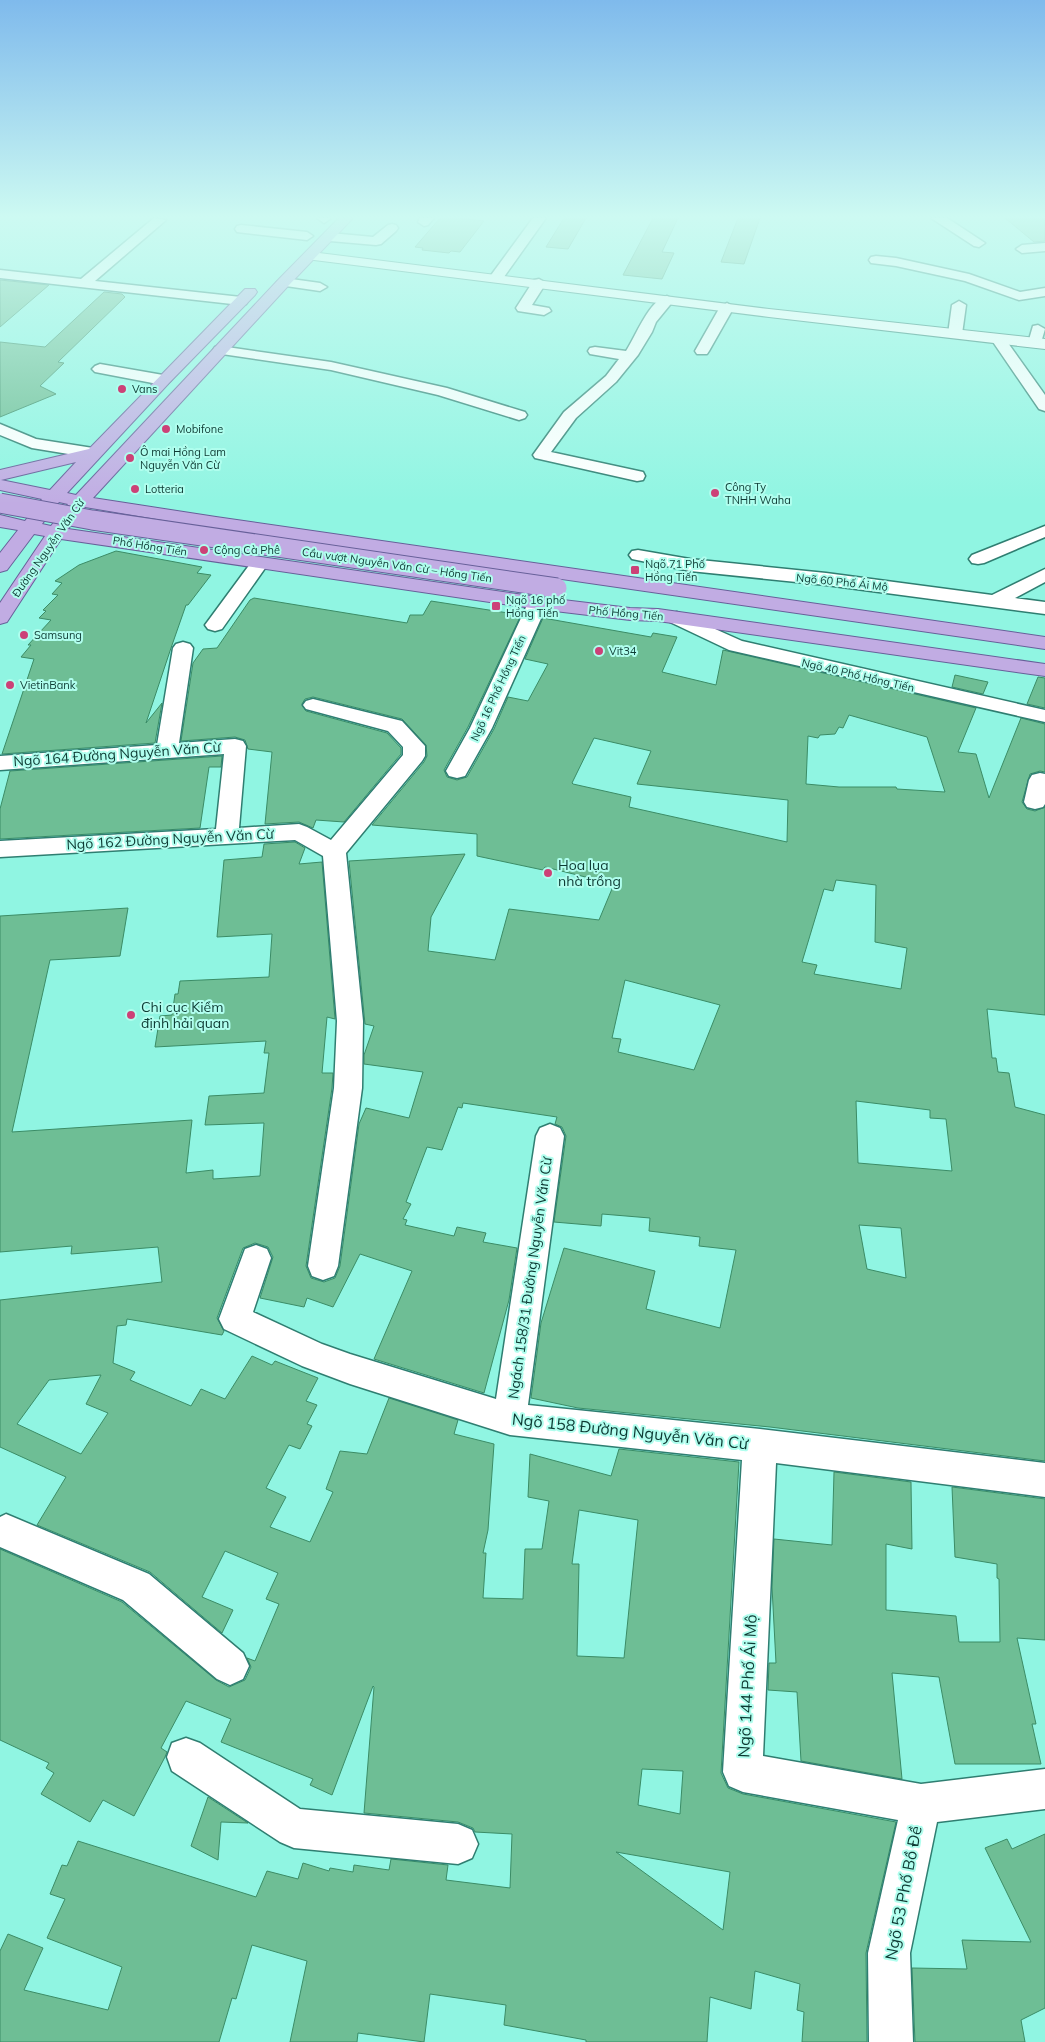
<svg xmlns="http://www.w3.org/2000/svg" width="1045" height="2042" font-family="Mulish,sans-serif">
<rect width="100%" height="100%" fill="#90f5e2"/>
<!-- building -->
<path fill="#6ebe95" stroke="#3b8c66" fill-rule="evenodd" d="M440,218H456L484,221L460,252L451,251L449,253L422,250L423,248L415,247Z
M564,218H586L568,249L546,247Z
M653,218H678L662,252L674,253L662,279L623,275Z
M738,218H760L744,264L721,262Z
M1005,218H1045V241L1034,242Z
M0,280L49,285L0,327Z
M104,292L122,294L125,297L58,362L64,363L40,386L56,394L0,417V342L45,347Z
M116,551L202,567L197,573L211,575L188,605H186L171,648L146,723L162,703L155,743L2,754L34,659L21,657L31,645H28L51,620L39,618L46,611L43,610L58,595L52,594L62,583L55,581L79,565Z
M254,598L407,623L410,615H423L431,601L521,615L468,727L444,770L447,777L457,780L467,777L494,729L508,697L528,701L548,664L525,659L543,618L651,637L653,633L677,637L662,672L716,685L723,650L976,708L958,752L976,754L989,798L1021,718L1045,724V772L1040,771L1030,774L1022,802L1027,809L1035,811L1045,807V1015L987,1009L992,1058H996L998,1072L1009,1073L1015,1107L1045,1115V1461L770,1427L578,1408L531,1398L541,1323L564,1248L655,1271L646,1309L720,1328L736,1250L699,1246L700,1237L649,1231L650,1218L602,1214L601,1226L554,1222L566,1136L562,1127L555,1124L557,1117L463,1103L462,1108L458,1107L442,1150L427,1147L406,1202L411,1204L403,1219L407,1220L405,1225L454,1236L457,1227L486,1233L483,1242L517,1248L509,1300L484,1393L374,1359L412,1271L360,1254L333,1307L307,1298L304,1307L260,1298L273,1257L268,1247L255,1243L243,1248L217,1318L224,1331L222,1335L127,1319L126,1325L117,1326L113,1363L135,1372L130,1380L191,1406L201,1389L225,1399L252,1356L272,1365L275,1361L318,1378L306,1401L317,1405L307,1424L312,1426L300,1449L289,1445L266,1488L286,1497L270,1527L310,1542L333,1492L326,1489L340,1451L367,1454L389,1398L458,1420L454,1434L494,1444L488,1530L483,1553H486L483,1598L523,1599L525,1549H542L549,1501L528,1497L530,1454L611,1476L619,1449L739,1462L721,1773L728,1788L743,1794L896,1822L866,1953L867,2042H802L804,2012L797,2010L800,1984L755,1971L751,2009L710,1997L707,2042H586V2040L504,2025L506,2005L430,1994L424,2042L358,2033L357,2042H290L307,1961L252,1945L236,1999L232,1998L219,2042H0V1951L8,1934L43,1948L24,1990L108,2010L122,1967L47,1938L65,1899L50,1894L62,1865L67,1866L78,1841L256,1897L267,1871L298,1879L303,1863L329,1871L330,1868L353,1872L354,1865L389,1870L391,1859L448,1865L446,1880L510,1888L512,1834L475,1832L473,1828L458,1822L364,1813L374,1687L373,1686L332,1795L310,1785L313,1779L221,1742L231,1719L186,1701L161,1748L167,1752L165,1757L134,1816L103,1800L90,1822L41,1794L54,1773L46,1768L49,1763L0,1740V1549L122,1602L216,1680L229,1687L245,1680L251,1667L247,1658L255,1661L279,1604L266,1599L278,1573L225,1551L202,1597L233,1610L222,1633L150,1572L37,1525L66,1477L0,1447V1300L162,1282L158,1247L71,1254L72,1246L0,1252V916L128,908L120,956L50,960L12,1132L192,1120L186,1173L213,1170V1179L260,1176L264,1123L205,1125L209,1096L264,1093L269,1053H264L266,1041L155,1047L160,1016L172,1015L175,994H178L180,981L269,977L272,934L217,937L224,860L262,857L264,844L295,842L305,848L299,864L322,862L335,1019L327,1017L322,1073H333L332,1088L306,1266L311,1278L324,1282L335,1278L340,1266L359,1124L366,1108L409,1118L423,1072L364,1064V1055L374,1026L365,1024L349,861L465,854L431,917L428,951L495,960L509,909L599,920L614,884L545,867L543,870L477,856V834L372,825L424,762L427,756L426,745L402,719L313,697L305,699L302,704L306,711L387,733L401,748V754L344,822L316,820L313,828L299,822L265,824L272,752L248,749L245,740L235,737L181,741L193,663L203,649L217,648L250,600ZM849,715L927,737L945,792L897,789L896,787H839L806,784L808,736L818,738L820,735L835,734L839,727L843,728ZM594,738L651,751L637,784L788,800L787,842L629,807L631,797L573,784L572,783ZM836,880L876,885L875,942L907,948L901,989L814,974L817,965L802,962L824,889L833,891ZM625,980L720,1005L694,1070L618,1052L621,1039L612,1038ZM856,1101L930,1110V1118L946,1119L952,1171L858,1163ZM859,1225L901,1228L906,1278L867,1269ZM101,1375L86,1404L108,1413L81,1454L17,1424L49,1380ZM579,1510L638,1520L624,1658L577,1656L579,1564H572ZM642,1769L683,1771L680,1814L638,1805ZM616,1852L730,1872L723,1930Z
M955,675L969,678L988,682L983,694L952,687Z
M1038,677L1045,678V708L1027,704Z
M222,756L221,767H209L200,828L0,839V809L10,771Z
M834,1472L911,1482L912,1549L886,1544V1610L956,1616L959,1642H1000L999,1579L997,1578V1564L955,1557L952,1487L1045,1499V1640L1017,1638L1036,1724H1032L1041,1764H955L939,1677L892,1673L902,1779L801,1761L797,1692L768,1690L769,1663H776L772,1587L774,1539L832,1545Z
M208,1797L248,1823L221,1822L218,1860L191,1846Z
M1045,1834V2008L1021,2020L1025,2042H915L912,1968L967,1969L962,1940L1031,1942L985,1848L1007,1839L1012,1849Z"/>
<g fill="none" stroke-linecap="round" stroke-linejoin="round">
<defs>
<path id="minor" d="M154,218L166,220L95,281L241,297L246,298L248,301L246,304L241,305L0,278V270L81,279Z
M317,218H330V219L324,223Z
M420,218H434L428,225L424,226L418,222Z
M533,218H546L501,281H491L489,278Z
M931,218H947L985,243L979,247L974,246Z
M392,224L396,225L398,228L396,231L381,244L376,245L330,241L324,237L330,233L373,237L388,225Z
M241,225L307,232L313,236L307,240L237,232L235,229L237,226Z
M1045,243V251L1022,253L1016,249L1022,245Z
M876,256L896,258L969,274L1020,292L1045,288V296L1019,300L965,281L896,266L871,263L869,260L871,257Z
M284,278L320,283L327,287L320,291L279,285L277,282Z
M539,279L546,283L532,305L549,308L551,311L544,315L518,311L516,308L534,280Z
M667,296L674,300L656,322L652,332L638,355L616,382L576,418L551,452L643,472L645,476L643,480L637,481L535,458L533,455L564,412L606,376L619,359L590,354L588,351L590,348L595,347L626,351C636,336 649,300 667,296Z
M959,301L966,305L962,334L960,337H950L948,334L952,305Z
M727,303L734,307L709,351L707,354H697L695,351L720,307Z
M1038,325L1045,329L1040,346H1030L1028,343L1033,326Z
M998,335L1003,336L1045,395V411L1039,409L991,339L993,336Z
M220,346L331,362L447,388L525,412L527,415L525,418L519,420L438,395L331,370L215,353L213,350L215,347Z
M100,364L163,375L168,377L171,380L168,383L163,385L95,372L92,369L95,366Z
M0,424L36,439L93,448L99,450L101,453L99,456L93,458L32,448L0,435Z
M1045,526V537L984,563L978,564L972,563L969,559L972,555Z
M638,550L690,559L826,573L992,595L1045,569V582L1015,598L1045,602V614L826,585L690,571L632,559L629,555L632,551Z
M259,558L265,560L268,564L222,629L215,631L208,629L205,625L208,621L253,560Z
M538,597L545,599L548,603L492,728L465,776L457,778L449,776L446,771L470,728L528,603L531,599Z
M677,612L742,641L1045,710V722L729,650L670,622L667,618L670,614Z
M183,642L190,644L193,648L179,743L235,739L243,741L246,746L239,828L299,824L307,827L331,840L403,755V747L388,731L306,709L303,705L306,701L313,699L402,721L425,746V756L422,761L346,853L363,1021L362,1088L338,1266L334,1276L323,1280L312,1276L308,1266L334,1088L337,1021L323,856L295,840L0,857V841L216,829L224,754L0,770V756L157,745L173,648L176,644Z
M1040,773L1045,774V804L1043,807L1035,809L1027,807L1024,802L1029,780L1032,775Z
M550,1124L560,1128L564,1136L528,1405L760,1429L1045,1463V1497L776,1463L763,1756L921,1784L1045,1769V1809L937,1822L910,1953L913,2042H869L868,1953L898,1820L743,1792L729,1786L723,1772L742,1460L510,1435L350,1384L302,1366L224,1329L219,1319L245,1249L256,1245L267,1249L271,1258L253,1312L322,1344L350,1354L496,1399L536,1136L540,1128Z
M6,1514L149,1574L243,1653L249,1666L243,1679L230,1685L217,1679L123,1600L0,1547V1517Z
M186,1738L200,1743L300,1809L458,1824L472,1830L478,1844L472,1858L458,1864L294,1848L280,1842L172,1771L167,1757L172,1743Z"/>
<path id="tertiary" d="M311,252L769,309L1045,339V349L769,317L306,259L304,256Z"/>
<path id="primary" d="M339,218H353L289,285L93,498L216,517L1045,637V649L216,529L85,507L68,529L538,597L630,608L658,609L1045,664V676L658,621L630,620L538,609L61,539L7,622L0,624V603L45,536L34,534L7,570L0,572V553L18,530L0,527V515L25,521L42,499L0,490V470L89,449L245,289H255L257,292L255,295L169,383L67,493L76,495L279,279ZM76,462L50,490L1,480ZM59,502L68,504L51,526L42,524Z"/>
</defs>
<!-- minor casing -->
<use href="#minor" stroke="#2f7e71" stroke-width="3"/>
<!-- tertiary casing -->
<use href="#tertiary" stroke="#2f7e71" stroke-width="2"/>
<!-- primary casing -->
<use href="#primary" stroke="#676099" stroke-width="2"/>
<!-- minor -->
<use href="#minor" fill="#fff" fill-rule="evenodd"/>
<!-- tertiary -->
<use href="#tertiary" fill="#fff" fill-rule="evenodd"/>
<!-- primary -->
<use href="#primary" fill="#c1ace3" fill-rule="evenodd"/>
<defs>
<path id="primary-bridge" d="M0,503L92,520L557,588"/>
</defs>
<!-- primary-bridge casing -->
<use href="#primary-bridge" stroke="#676099" stroke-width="21" stroke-linecap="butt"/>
<!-- primary-bridge -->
<use href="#primary-bridge" stroke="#c1ace3" stroke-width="19"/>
</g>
<!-- sky -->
<linearGradient id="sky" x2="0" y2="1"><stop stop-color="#7fbaec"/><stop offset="0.43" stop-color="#cdfaf2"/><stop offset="1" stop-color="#cdfaf2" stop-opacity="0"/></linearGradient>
<rect width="1045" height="504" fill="url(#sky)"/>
<!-- markers -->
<g fill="#cc4177" stroke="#b0feee" stroke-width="2">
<circle cx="122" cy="389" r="5"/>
<circle cx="166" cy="429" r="5"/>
<circle cx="130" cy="458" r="5"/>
<circle cx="135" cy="489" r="5"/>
<circle cx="715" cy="493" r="5"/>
<circle cx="204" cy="550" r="5"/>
<rect x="630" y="565" width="10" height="10" rx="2.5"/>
<rect x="491" y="601" width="10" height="10" rx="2.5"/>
<circle cx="24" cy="635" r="5"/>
<circle cx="599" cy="651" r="5"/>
<circle cx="10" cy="685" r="5"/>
<circle cx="548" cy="873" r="5"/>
<circle cx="131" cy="1015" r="5"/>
</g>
<g text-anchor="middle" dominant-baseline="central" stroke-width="4" stroke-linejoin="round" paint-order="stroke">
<!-- far-poi labels -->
<g font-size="11" fill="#0d3a33" stroke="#b0feee" text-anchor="start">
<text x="132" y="389">Vans</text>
<text x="176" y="429">Mobifone</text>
<text x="140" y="452">Ô mai Hồng Lam<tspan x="140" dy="13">Nguyễn Văn Cừ</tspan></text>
<text x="725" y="487">Công Ty<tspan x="725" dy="13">TNHH Waha</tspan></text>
<text x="145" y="489">Lotteria</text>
<text x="214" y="550">Cộng Cà Phê</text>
<text x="645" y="564">Ngõ 71 Phố<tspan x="645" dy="13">Hồng Tiến</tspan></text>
<text x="506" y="600">Ngõ 16 phố<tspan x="506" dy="13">Hồng Tiến</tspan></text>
<text x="34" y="635">Samsung</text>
<text x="609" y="651">Vit34</text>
<text x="20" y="685">VietinBank</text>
</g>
<!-- far-street labels -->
<g font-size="11" fill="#0d3a33" stroke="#b0feee">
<text transform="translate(150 546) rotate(9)">Phố Hồng Tiến</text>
<text transform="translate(48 548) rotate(-55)">Đường Nguyễn Văn Cừ</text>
<text transform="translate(397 565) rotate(8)">Cầu vượt Nguyễn Văn Cừ – Hồng Tiến</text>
<text transform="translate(842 582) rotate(6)">Ngõ 60 Phố Ái Mộ</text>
<text transform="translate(626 613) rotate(5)">Phố Hồng Tiến</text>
<text transform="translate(858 675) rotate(13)">Ngõ 40 Phố Hồng Tiến</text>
<text transform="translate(498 688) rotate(-65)">Ngõ 16 Phố Hồng Tiến</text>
</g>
<!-- street labels -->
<g font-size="14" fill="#0d3a33" stroke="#b0feee">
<text transform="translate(117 754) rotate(-4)">Ngõ 164 Đường Nguyễn Văn Cừ</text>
<text transform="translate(170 839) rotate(-3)">Ngõ 162 Đường Nguyễn Văn Cừ</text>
<text transform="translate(530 1278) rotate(-82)">Ngách 158/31 Đường Nguyễn Văn Cừ</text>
</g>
<!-- poi labels -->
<g font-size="14" fill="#0d3a33" stroke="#b0feee" text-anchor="start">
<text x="558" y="865">Hoa lụa<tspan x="558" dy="16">nhà trồng</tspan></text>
<text x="141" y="1007">Chi cục Kiểm<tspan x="141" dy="16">định hải quan</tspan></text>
</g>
<!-- near-street labels -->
<g font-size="16" fill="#0d3a33" stroke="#b0feee">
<text transform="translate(630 1431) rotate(6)">Ngõ 158 Đường Nguyễn Văn Cừ</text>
<text transform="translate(747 1686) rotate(-87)">Ngõ 144 Phố Ái Mộ</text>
<text transform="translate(903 1893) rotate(-79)">Ngõ 53 Phố Bồ Đề</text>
</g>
</g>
</svg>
